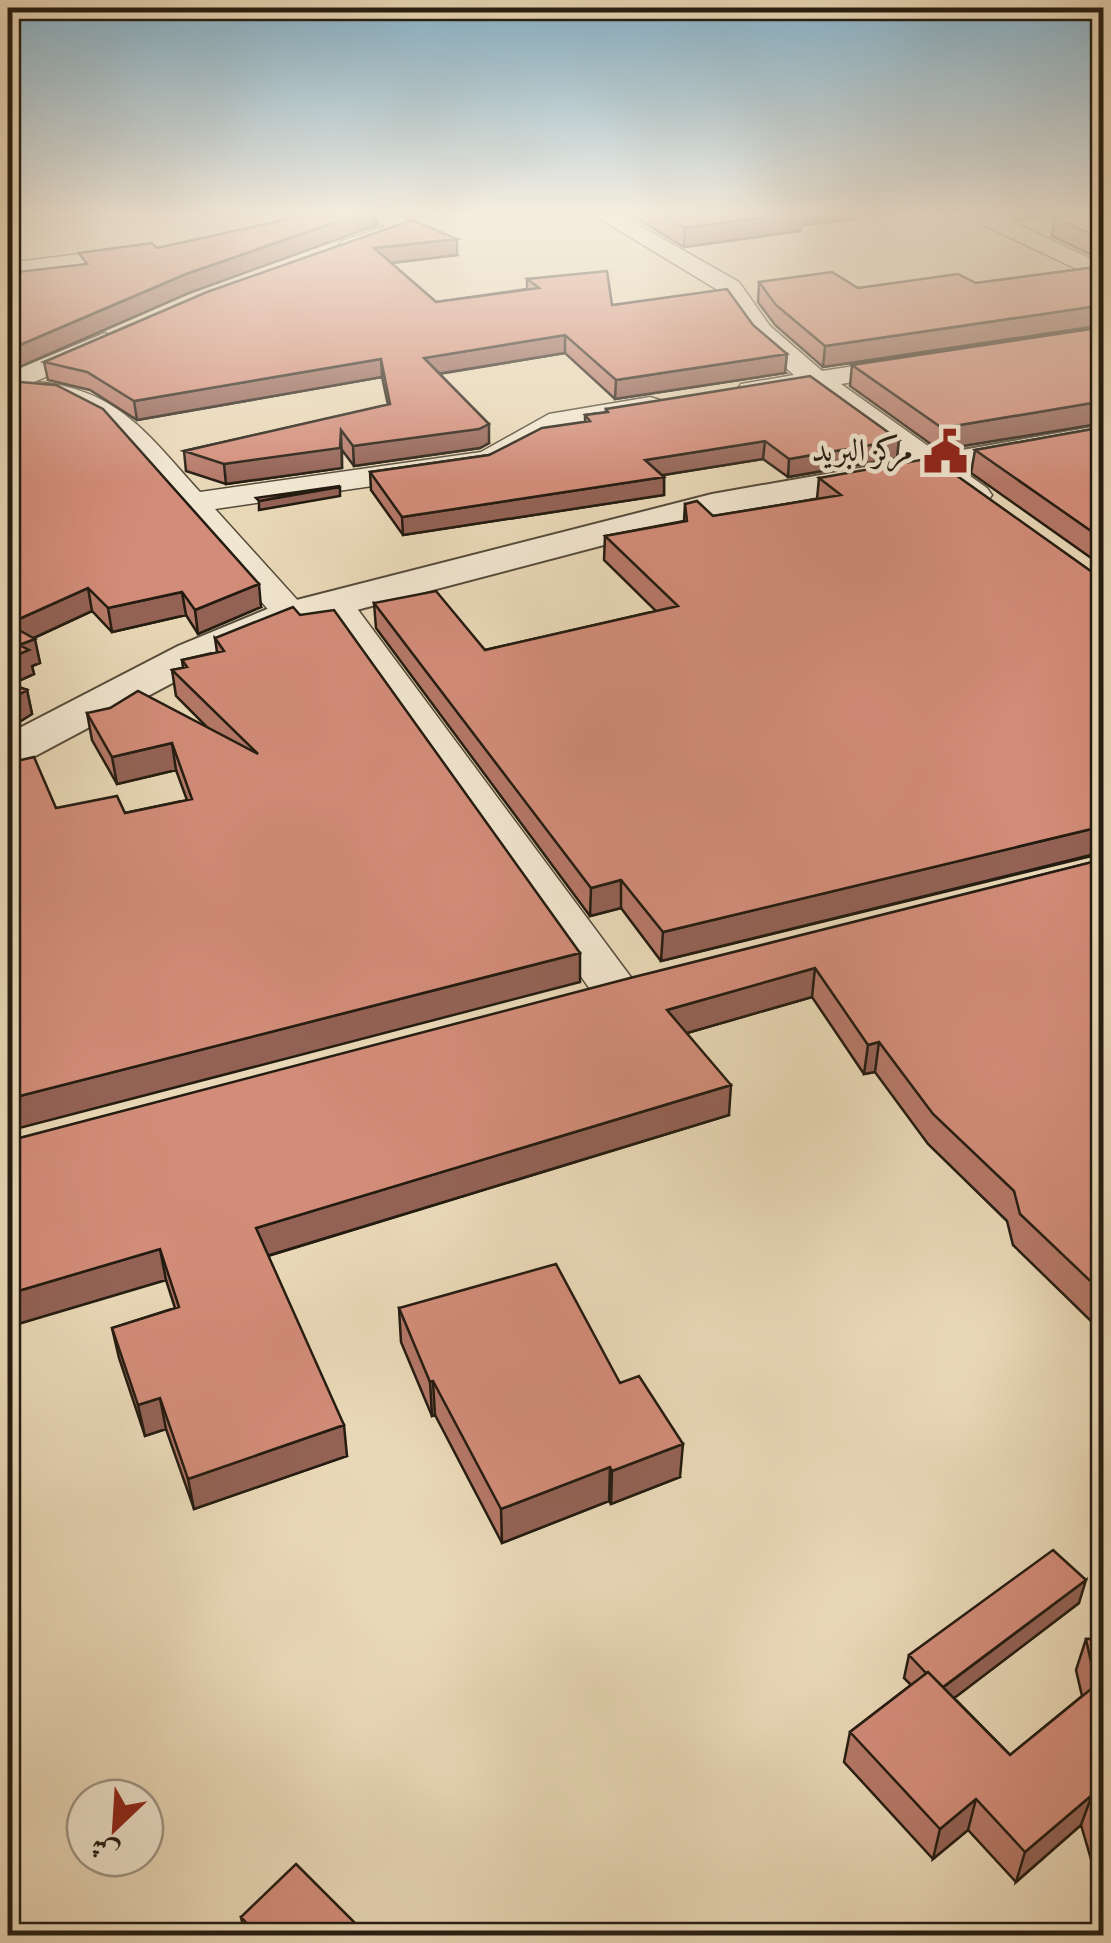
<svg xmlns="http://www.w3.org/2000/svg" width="1111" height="1943" font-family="'IM FELL DW Pica',Amiri,serif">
<rect width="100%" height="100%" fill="#e9d8b7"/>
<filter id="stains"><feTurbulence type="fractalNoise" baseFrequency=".002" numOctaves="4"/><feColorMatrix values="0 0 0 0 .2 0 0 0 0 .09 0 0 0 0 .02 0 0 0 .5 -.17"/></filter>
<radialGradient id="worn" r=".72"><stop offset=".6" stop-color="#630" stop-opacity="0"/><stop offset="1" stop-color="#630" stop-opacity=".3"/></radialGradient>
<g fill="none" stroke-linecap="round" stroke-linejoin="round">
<defs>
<path id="minor" d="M362,212H392L418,226L415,231L358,251H342L338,246L342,241L386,226Z
M589,212H616L739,282L770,326L822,371L912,357L922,359L926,365L922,371L841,384L987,488L992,495L987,502H965L811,389L751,399L741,396L737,390L741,384L794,375L751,337L721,292Z
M964,212H992L1104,265V282L967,217Z
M144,246L156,253L152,258L8,277V263Z
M105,333L118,341L114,347L34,382C117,387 149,436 200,492L481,452L549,414L650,397L660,400L664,406L660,412L650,415L567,428L489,469L215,509L310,614L305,622L292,625L279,622L109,427L62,402L8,396V373Z
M335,591L347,595L633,980L640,991L633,1002L616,1006L599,1002L317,602L323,595Z"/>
<path id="tertiary" d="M1104,425V445L714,516L307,623L208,664L24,762L8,766V734L178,646L277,605L712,494Z"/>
</defs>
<!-- minor casing -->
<use href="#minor" stroke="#554b3a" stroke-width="3"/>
<!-- tertiary casing -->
<use href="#tertiary" stroke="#554b3a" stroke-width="4"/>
<!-- minor -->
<use href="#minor" fill="#f1e6d0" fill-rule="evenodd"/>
<!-- tertiary -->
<use href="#tertiary" fill="#f1e6d0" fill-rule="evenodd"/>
</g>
<!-- wall -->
<path fill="#b57868" stroke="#241c11" stroke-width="2.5" d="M626,212H854L853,219L801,225L800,231L684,247Z
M1001,212H1078L1019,220Z
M1104,212V261L1052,236L1055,218Z
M412,220L457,255L391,263L436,302L527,289V279L612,305L785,373L615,399L565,353L439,374L489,443L480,448L354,466L342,450V468L226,484L186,471L184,451L388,405L382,377L137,420L90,390L48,380L44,362Z
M1104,266V325L823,367L775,325L758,302L759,282L858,288L976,283Z
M1104,327L939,450L850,386L852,365Z
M8,381L261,607L198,634L186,615L112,632L92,611L34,638L40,663L32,666L34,674L11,684L27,690L32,714L8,729Z
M606,409L897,458L788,477L763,459L662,475L664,477V495L403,535L371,490L370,472L489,455L585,422V415L606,412Z
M1104,427V567L971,473L975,450Z
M819,478L1095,574L1104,576V853L661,961L621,908L590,916L376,628L374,603L485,650L656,611L604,560L605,536L684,521L685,504L713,516L817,499Z
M215,638L580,982L56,808L125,813L187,800L176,770L117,784L92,740L87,713L208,728L176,696L172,670L183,668L182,660L217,652Z
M1104,859V1321L1095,1325L1013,1245L1007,1221L928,1144L875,1072L864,1074L812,997L687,1033L729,1115L268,1256L347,1456L194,1509L166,1429L145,1436L119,1358L112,1328L175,1308L166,1280L8,1141Z
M399,1308L620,1383L680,1477L611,1504L609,1501L502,1543L435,1415L432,1416L401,1342Z
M1079,1603L954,1698L1010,1755L1082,1696L1076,1670L1086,1639H1104V1904L1081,1825L1016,1882L968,1830L933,1859L844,1762L850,1732L911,1685L904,1678L909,1655Z
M241,1917L368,1936H245Z"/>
<!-- shaded-wall -->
<path fill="#936255" stroke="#241c11" stroke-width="2.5" d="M365,212H376L377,225L189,293L8,372V350L186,274Z
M793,212H854L853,219L801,225L800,231L684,247L685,228Z
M1020,212H1078L1019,220Z
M457,239V255L375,265L374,248Z
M1104,305V325L823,367L825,346Z
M565,335V353L424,376V358Z
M787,354L785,373L615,399L616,380Z
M381,359L382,377L137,420L134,401Z
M1104,401V423L939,450L942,428Z
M489,424V443L480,448L354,466L353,446Z
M341,430L342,468L226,484L224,464Z
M899,440L897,458L788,477L789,459Z
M765,441L763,459L645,478V460Z
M664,477V495L403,535L402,517Z
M340,487V496L259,510V501Z
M259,584L261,607L198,634L195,610Z
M88,588L92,611L12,648L8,624Z
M182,592L186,615L112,632L108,608Z
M35,639L40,663L32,666L34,674L8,686V659L19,645Z
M27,690L32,714L8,729V701Z
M172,743L176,770L117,784L112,757Z
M1104,826L1103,852L661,961L663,932Z
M621,880V908L590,916L591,888Z
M580,953V982L8,1131V1099Z
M815,968L812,997L666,1039L667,1010Z
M879,1042L875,1072L864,1074L868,1045Z
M731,1085L729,1115L260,1258L256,1228Z
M160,1249L166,1280L8,1327V1294Z
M1104,1294V1321L1095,1325Z
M433,1381L435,1415L432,1416L430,1382Z
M160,1398L166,1429L145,1436L138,1405Z
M344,1425L347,1456L194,1509L188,1479Z
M683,1444L680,1477L611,1504L612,1471Z
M610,1467L609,1501L502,1543L501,1509Z
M1086,1580L1079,1603L936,1712L941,1689Z
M1092,1795L1081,1825L1016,1882L1025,1852Z
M976,1799L968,1830L933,1859L940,1829Z"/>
<!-- building -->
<path fill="#d28c79" stroke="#241c11" stroke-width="2.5" d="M311,212H365L186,274L8,350V273L87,264L79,253L152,243L157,248L275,222Z
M657,212H802L685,228Z
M1104,212V240L1055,218L1099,212Z
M412,220L457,239L374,248L436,302L539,288L527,279L607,271L612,305L727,289L753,325L787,354L616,380L565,335L424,358L489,424L479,429L353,446L341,430L340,448L224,464L184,451L390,404L381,359L134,401L87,372L44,362L207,292Z
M1104,266V305L825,346L776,305L759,282L832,272L858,288L958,274L976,283Z
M1104,327V401L942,428L852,365Z
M810,376L899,440L789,459L765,441L645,460L664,477L402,517L370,472L489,455L542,428L590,421L585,415L608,412L606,409Z
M8,381L56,385L103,409L259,584L195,610L182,592L108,608L88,588L8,624Z
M1104,427V540L975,450Z
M932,458L1095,574L1104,576V826L663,932L621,880L591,888L374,603L436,591L485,650L678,606L605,536L687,521L685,504L697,501L713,516L841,495L819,478Z
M340,486L259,501L256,498Z
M293,607L300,615L334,610L580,953L8,1099V763L34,757L56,808L117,796L125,813L192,799L172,743L112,757L87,713L110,708L138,691L258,754L172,670L187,667L182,660L224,651L215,638Z
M8,624L35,639L19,645L29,650L8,659Z
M8,683L27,690L8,701Z
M1104,859V1294L1020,1214L1014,1191L933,1114L879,1042L868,1045L815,968L667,1010L731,1085L256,1228L344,1425L188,1479L160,1398L138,1405L112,1328L179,1307L160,1249L8,1294V1141L630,978Z
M556,1264L620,1383L639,1376L683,1444L612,1471L610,1467L501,1509L433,1381L430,1382L399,1308Z
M1053,1550L1086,1580L943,1687L928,1672L926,1673L909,1655Z
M1086,1639H1104V1835L1092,1795L1025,1852L976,1799L940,1829L850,1732L928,1672L1010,1755L1096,1685Z
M296,1864L368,1936H259L241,1917Z"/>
<!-- sky -->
<linearGradient id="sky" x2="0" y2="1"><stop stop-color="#87b6d0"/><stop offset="0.44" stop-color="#f5eddf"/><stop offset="1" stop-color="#f5eddf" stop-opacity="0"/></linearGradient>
<rect width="1111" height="484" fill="url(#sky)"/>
<!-- icons -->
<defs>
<symbol id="civic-bare" viewBox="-9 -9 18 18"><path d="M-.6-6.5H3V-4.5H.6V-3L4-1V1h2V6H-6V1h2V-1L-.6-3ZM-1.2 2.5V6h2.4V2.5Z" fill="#8f2418" stroke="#f1e6d0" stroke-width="2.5" paint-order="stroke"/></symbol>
</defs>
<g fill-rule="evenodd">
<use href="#civic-bare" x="914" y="420" width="63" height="63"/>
</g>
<g text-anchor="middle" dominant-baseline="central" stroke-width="9" stroke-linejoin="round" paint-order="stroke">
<!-- far-poi labels -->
<g font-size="32" fill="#241c11" stroke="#f1e6d0" text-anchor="end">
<text x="913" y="452">مركز البريد</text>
</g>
</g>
<!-- margin -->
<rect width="1111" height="1943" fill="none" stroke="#e9d8b7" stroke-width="40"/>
<rect x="10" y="10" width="1091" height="1923" fill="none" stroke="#241c11" stroke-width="5"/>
<rect x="20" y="20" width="1071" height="1903" fill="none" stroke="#241c11" stroke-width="2.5"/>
<!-- north arrow -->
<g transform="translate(115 1828) rotate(205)"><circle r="48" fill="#f1e6d0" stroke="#9f9584" stroke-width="2.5"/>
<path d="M0-8L18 38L0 25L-18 38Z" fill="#8f2418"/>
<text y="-15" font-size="28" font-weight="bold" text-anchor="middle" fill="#241c11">ش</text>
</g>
<rect width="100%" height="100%" filter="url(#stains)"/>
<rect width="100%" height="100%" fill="url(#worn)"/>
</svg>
